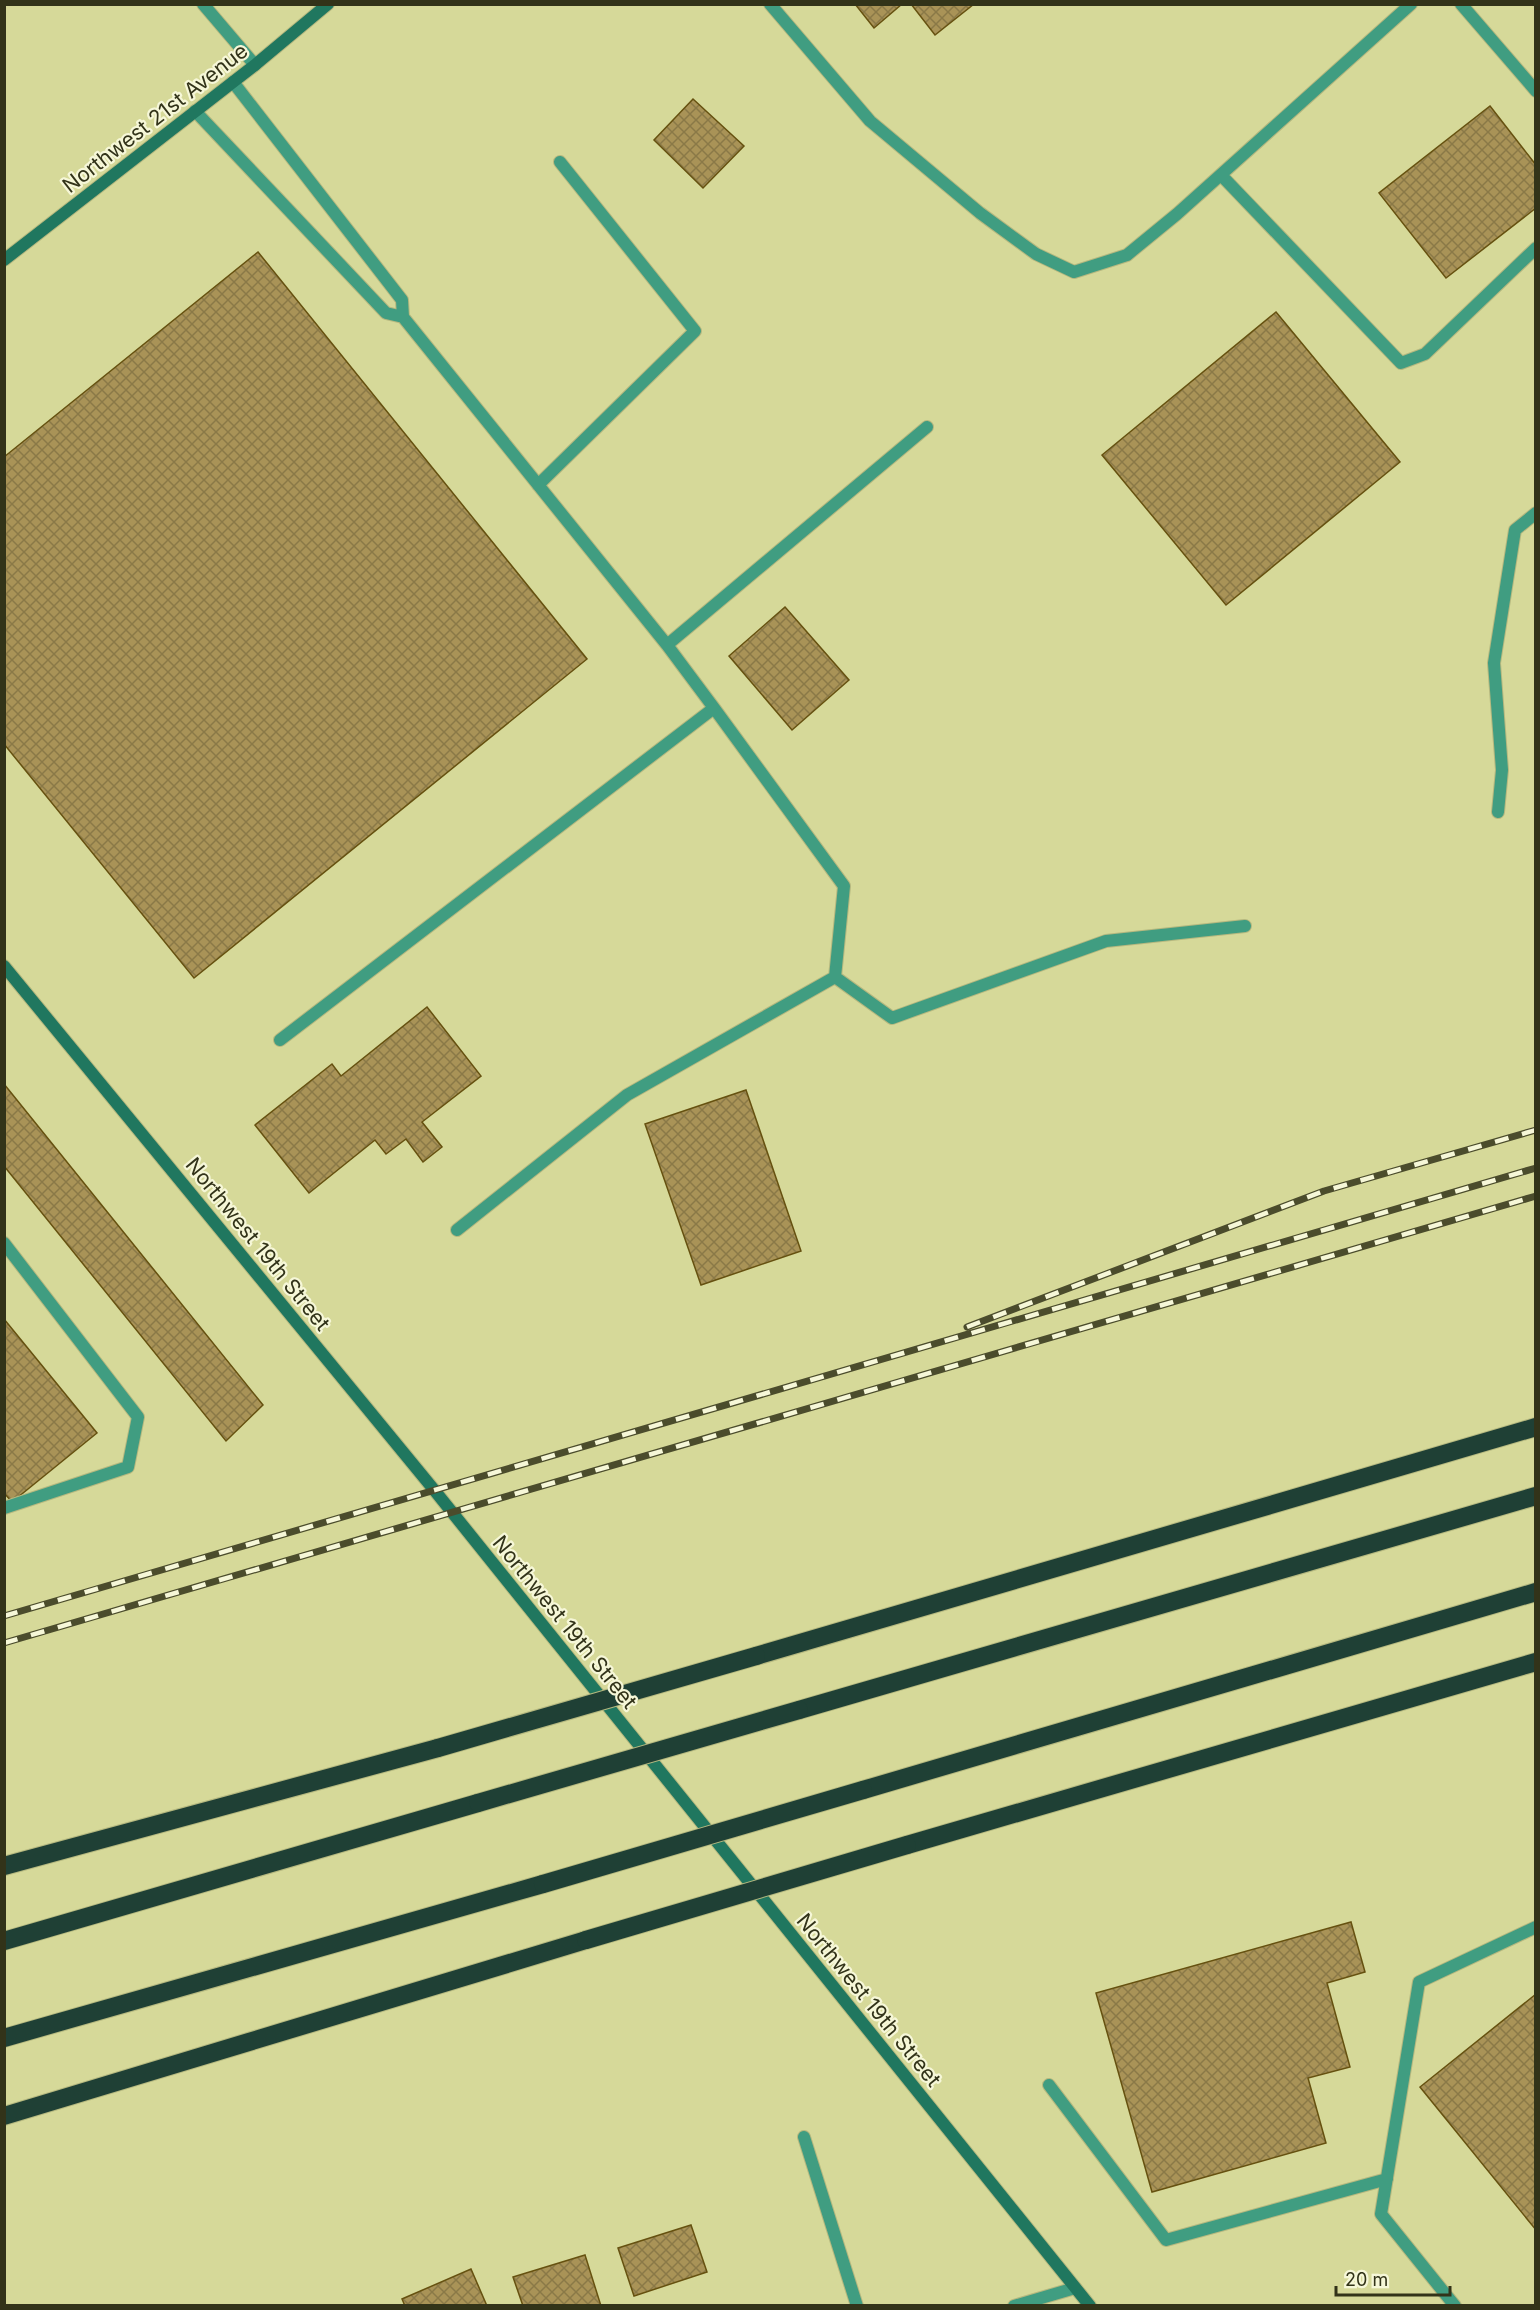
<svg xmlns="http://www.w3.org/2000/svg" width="1540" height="2310" font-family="Inter,sans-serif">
<defs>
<pattern id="building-cross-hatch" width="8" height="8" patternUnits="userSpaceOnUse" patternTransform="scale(1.5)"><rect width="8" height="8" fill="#a99357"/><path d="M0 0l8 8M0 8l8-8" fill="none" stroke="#8a7947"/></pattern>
</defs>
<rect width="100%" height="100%" fill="#d6d999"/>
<!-- building -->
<path fill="url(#building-cross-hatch)" stroke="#665110" stroke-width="1.5" d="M855,4H902L874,28Z
M911,4H974L935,35Z
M693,99L744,146L703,188L654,140Z
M1490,106L1536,165V208L1446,278L1379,193Z
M258,252L587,659L194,978L4,744V457Z
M1276,312L1400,462L1226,605L1102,455Z
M785,607L849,680L792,730L729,656Z
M427,1007L481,1076L422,1122L442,1147L423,1162L406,1139L386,1154L375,1140L309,1193L255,1125L332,1064L341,1076Z
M4,1084L263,1405L226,1441L4,1166Z
M746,1090L801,1251L701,1285L645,1124Z
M4,1319L97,1433L12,1502L4,1493Z
M1351,1922L1365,1972L1327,1983L1350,2067L1308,2078L1326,2143L1152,2192L1096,1993Z
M1536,1994V2230L1420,2087Z
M691,2225L707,2272L634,2296L618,2248Z
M585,2255L601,2306H523L513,2277Z
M471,2269L487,2306H405L402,2299Z"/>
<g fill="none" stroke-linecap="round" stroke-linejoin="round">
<defs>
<path id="lane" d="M770,4L870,121L980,213L1036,254L1074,272L1127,255L1177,214L1411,4
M1461,4L1536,91
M195,111L386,313L403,317L402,300L233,82
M1221,175L1401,363L1425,354L1536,248
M403,317L667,645L927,427
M538,485L695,331L560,162
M1498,812L1502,770L1494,663L1515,530L1536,513
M835,977L892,1018L1106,941L1245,926
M280,1040L714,708L667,645
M457,1230L627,1095L835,977L844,886L714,708
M4,1243L138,1417L128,1467L4,1508
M1049,2085L1166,2240L1387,2179
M804,2137L857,2306
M1455,2306L1381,2214L1419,1982L1536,1927"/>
<path id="street" d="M203,4L255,65
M1014,2306L1075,2288"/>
<path id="secondary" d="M4,260L255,65L328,4
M4,966L435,1491L1090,2306"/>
<path id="highway" d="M756,1656L1536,1427
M799,1710L1536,1496
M863,1790L1536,1592
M907,1845L1536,1662
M4,1866L438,1748
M4,1941L478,1803
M4,2038L543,1884
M4,2116L586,1940"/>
</defs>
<!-- lane casing -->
<use href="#lane" stroke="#b5b87f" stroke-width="14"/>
<!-- street casing -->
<use href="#street" stroke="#b5b87f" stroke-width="14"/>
<!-- secondary casing -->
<use href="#secondary" stroke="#b5b87f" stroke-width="14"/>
<!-- highway casing -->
<use href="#highway" stroke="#b5b87f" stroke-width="20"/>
<!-- lane -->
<use href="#lane" stroke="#409d81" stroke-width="12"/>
<!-- street -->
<use href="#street" stroke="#409d81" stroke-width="12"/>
<!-- secondary -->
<use href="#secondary" stroke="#20775f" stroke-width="12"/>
<!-- highway -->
<use href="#highway" stroke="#1f4035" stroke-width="18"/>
<defs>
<path id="rail" d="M967,1327L1324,1191L1536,1130
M4,1616L1536,1168
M4,1643L1536,1196"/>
</defs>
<!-- rail casing -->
<use href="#rail" stroke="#4b4c2c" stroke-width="7"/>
<!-- rail -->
<use href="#rail" stroke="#f6f7d8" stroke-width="4.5" stroke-dasharray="14" stroke-linecap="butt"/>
<defs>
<path id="highway-bridge" d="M438,1748L756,1656
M478,1803L799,1710
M543,1884L863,1790
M586,1940L907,1845"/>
</defs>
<!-- highway-bridge casing -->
<use href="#highway-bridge" stroke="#b5b87f" stroke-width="20" stroke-linecap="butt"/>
<!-- highway-bridge -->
<use href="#highway-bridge" stroke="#1f4035" stroke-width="18"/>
</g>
<g text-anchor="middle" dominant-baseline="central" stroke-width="4.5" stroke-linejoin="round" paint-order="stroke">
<!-- street labels -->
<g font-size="21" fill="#323319" stroke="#f6f7d8">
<text transform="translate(155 118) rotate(-38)">Northwest 21st Avenue</text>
<text transform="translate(258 1244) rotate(51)">Northwest 19th Street</text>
<text transform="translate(565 1622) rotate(51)">Northwest 19th Street</text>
<text transform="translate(869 2000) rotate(51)">Northwest 19th Street</text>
</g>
</g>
<!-- border -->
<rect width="1540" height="2310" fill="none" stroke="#323319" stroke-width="12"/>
<!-- scale -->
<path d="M1336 2286v9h114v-9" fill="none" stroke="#323319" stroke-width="3"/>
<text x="1345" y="2286" font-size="18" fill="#323319" stroke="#f6f7d8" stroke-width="4.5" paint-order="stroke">20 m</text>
</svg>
